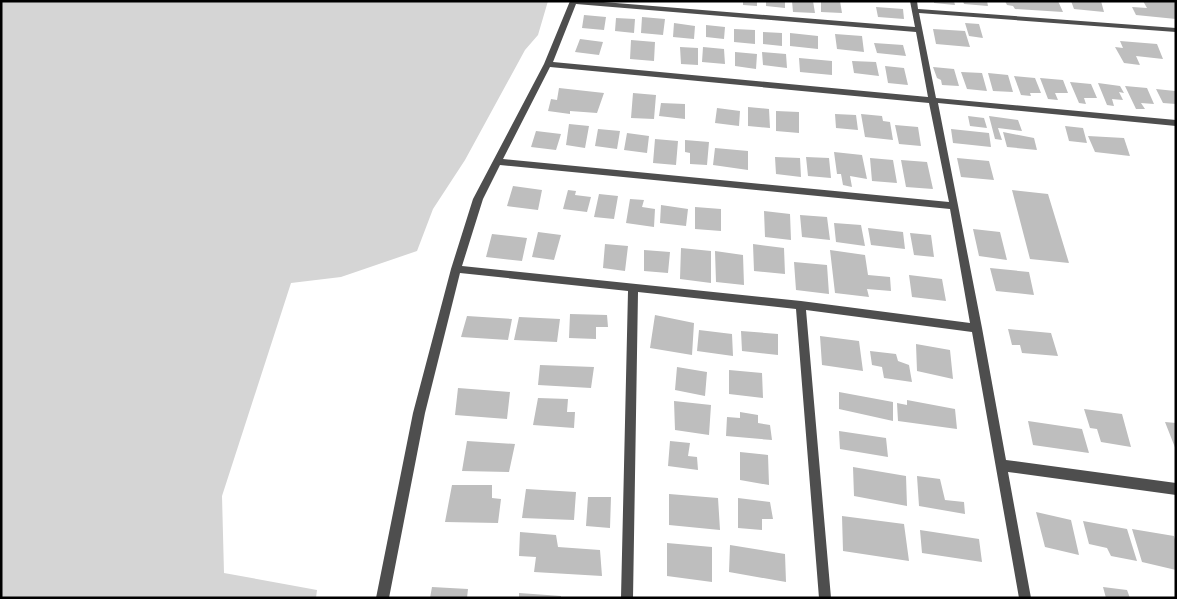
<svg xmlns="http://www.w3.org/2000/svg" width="1177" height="599" font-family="'Alegreya Sans',sans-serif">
<rect width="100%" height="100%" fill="#fff"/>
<!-- green -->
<path fill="#d5d5d5" d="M1,1H548L538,35L525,50L465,160L433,209L417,251L341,277L291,283L222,496L224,573L317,590L316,598H1Z"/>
<!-- building -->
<path fill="#bebebe" d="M743,1H757V6L743,5Z
M766,1H785V8L766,6Z
M792,1H813L815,13L793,12Z
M821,1H840L842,13L821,12Z
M934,1H954L955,5L934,3Z
M963,1H987L988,6L964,4Z
M1005,1H1058L1063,12L1015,9L1013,6L1007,5Z
M1071,1H1101L1104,12L1074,9Z
M1143,1L1176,2V19L1136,15L1132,7L1147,8Z
M876,7L903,9L904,19L878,17Z
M584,15L606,17L604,30L582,28Z
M642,17L665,19L663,35L641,33Z
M616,18L635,19L634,33L615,31Z
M674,23L695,26L694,39L673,37Z
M965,23L979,24L983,38L969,36Z
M706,25L725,27L724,39L706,37Z
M734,29L755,30V44L734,42Z
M933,29L965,31L970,47L936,44Z
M763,32L782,33V46L763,44Z
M790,33L818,36V49L790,46Z
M835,34L862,36L864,52L837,49Z
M580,39L603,42L599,55L575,52Z
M631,40L655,42L654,61L630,59Z
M1120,41L1157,44L1163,59L1136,56L1140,65L1124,63L1115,47L1123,48Z
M874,43L903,45L906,56L877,53Z
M680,47L698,48V65L681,64Z
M703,47L724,49L725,64L702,62Z
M735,52L757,54L756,69L735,66Z
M762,52L786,54L787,68L763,65Z
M799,58L832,61V75L800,72Z
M852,61L876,62L879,76L854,73Z
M885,66L904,68L908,85L888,83Z
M933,67L954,69L959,86L942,85L941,80L937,78Z
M961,72L982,73L987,91L967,89Z
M988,73L1008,75L1013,92L993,91Z
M1014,76L1035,78L1041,93H1030L1031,96L1021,95Z
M1040,78L1063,80L1068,93H1055L1058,100L1048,99Z
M1070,82L1091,84L1097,98H1084L1086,104L1079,103Z
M1098,83L1120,86L1124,93L1119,92L1123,100L1112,99L1114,106L1107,105Z
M1125,86L1147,88L1154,104L1141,103L1145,109H1136Z
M559,88L604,93L597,113L570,111V114L548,111L551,99L557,100Z
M1156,89L1175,91L1176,104L1163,103Z
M633,93L656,95L654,119L631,118Z
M661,103L685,104V119L659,116Z
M748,107L769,109L770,128L748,126Z
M717,108L740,111L739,126L715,123Z
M776,111L799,112V133L776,131Z
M835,114L856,115L858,130L836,128Z
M861,114L882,116L883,121L890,122L893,140L865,137Z
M968,116L984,118L987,128L970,126Z
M989,116L1018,120L1022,131L998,128L1002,140L995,139Z
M569,124L589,126L585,148L566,145Z
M895,125L918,127L921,146L899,144Z
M1065,126L1083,128L1087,143L1069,141Z
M598,129L620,131L617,149L595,146Z
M951,129L989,133L991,147L953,143Z
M536,131L561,134L556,150L531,147Z
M1003,132L1034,138L1037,150L1007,147Z
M627,133L649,136L647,153L624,150Z
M1088,136L1124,138L1130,156L1095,152Z
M655,139L678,141L676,165L653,163Z
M685,140L709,142L707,165L690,164V153L685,152Z
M715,148L748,151V170L713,165Z
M834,152L862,155L867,179L850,176L852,187L843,185L841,174H837Z
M775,157L800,158L801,177L776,174Z
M806,157L829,158L831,178L808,176Z
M870,158L893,160L897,183L872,181Z
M957,158L989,161L994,180L961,177Z
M901,160L927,162L933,189L906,187Z
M513,186L542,190L538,210L507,206Z
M568,190L576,191L575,195L591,197L587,212L563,209Z
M1012,190L1048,194L1069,263L1030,259Z
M599,194L618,196L614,219L594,217Z
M630,199L644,200L642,207L655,209L654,227L626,223Z
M661,205L688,209L686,226L660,223Z
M695,207L721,209V231L695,229Z
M764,211L790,214L791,240L765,237Z
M800,215L827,217L830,240L802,237Z
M834,223L861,225L865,246L836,242Z
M868,228L903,232L905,249L871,245Z
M973,229L1000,232L1007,260L979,256Z
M538,232L561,235L554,260L532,257Z
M910,233L931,235L934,257L914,255Z
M492,234L527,238L522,261L486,257Z
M605,244L628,246L625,271L603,268Z
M753,244L784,248L785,274L754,271Z
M681,248L711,251V283L680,279Z
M644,250L670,252L668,273L644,271Z
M830,250L865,255L868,275L890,277L891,291L867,289L869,297L835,293Z
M715,251L743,255L744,285L716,282Z
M794,262L827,265L829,294L796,290Z
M990,268L1029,272L1034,295L996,291Z
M909,275L942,279L946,301L912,297Z
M570,314L607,315L608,327H596V339L569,338Z
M655,315L694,323L692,355L650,348Z
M467,316L512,319L508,340L461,337Z
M519,317L560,319L557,342L514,340Z
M1008,329L1051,333L1058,356L1022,353L1020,345H1012Z
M699,330L732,334L733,356L697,351Z
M741,331L778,334V355L742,351Z
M820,336L859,341L863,371L822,365Z
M916,344L950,350L953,379L917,371Z
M870,351L896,354L898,361L909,365L912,382L884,378L882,367L872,365Z
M540,365L594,367L591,388L538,385Z
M677,367L707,372L705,396L675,390Z
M729,370L762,373L763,398L729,394Z
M458,388L510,392L507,419L455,415Z
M839,392L893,402V421L839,409Z
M538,398L568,399L567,412H575L574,428L533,425Z
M907,400L955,409L957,429L898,421L897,403L907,405Z
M674,401L711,405L709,435L675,430Z
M1084,409L1122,414L1131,447L1101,442L1097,429L1090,428Z
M740,412L758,415V423L770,425L772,440L726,436L727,417L740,418Z
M1028,421L1082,429L1089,453L1033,445Z
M1165,422L1176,423V450Z
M839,431L886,438L888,457L840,449Z
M467,441L515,444L509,472L462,471Z
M670,441L690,443L688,456L697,457L698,470L668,466Z
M740,452L768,455L769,485L740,480Z
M853,467L906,476L907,506L854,496Z
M917,476L940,479L945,500L964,502L965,514L919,506Z
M452,485H492V498L501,499L498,523L445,522Z
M526,489L576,492L574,520L522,518Z
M669,494L718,498L720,530L669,525Z
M588,497H611L610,528L586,526Z
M738,498L770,502L773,519H762V530L738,528Z
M1036,512L1071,520L1079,555L1045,547Z
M842,516L904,524L909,561L843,551Z
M1083,521L1127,529L1137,561L1111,556L1107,548L1089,544Z
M1132,529L1174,536L1176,543V570L1142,562Z
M920,530L979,539L982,562L922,553Z
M520,532L556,535L558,547L600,550L602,576L534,572L536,557L519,556Z
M667,543L712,547V582L667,576Z
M730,545L785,554L786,582L729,572Z
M432,587L468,589L467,598H430Z
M1103,587L1127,590L1130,598H1106Z
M519,593L561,596V598H519Z"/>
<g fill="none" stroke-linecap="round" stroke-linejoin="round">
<!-- street -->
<path fill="#4e4e4e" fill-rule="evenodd" d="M570,1H591L915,27L910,1H917L918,9L1176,28V32L919,13L936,98L1176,120V126L938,103L982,328L1006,460L1176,483V495L1008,472L1031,598H1019L972,332L806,310L831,598H819L796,309L638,292L633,598H621L628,291L460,273L425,413L389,598H376L413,413L451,269L473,199L544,64ZM576,4L916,32L928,97L553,62ZM550,67L929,103L949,202L503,159ZM500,165L950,209L970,323L801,301L462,266L483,199Z"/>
</g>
<!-- border -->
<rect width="1177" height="599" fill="none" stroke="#000000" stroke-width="5"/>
</svg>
